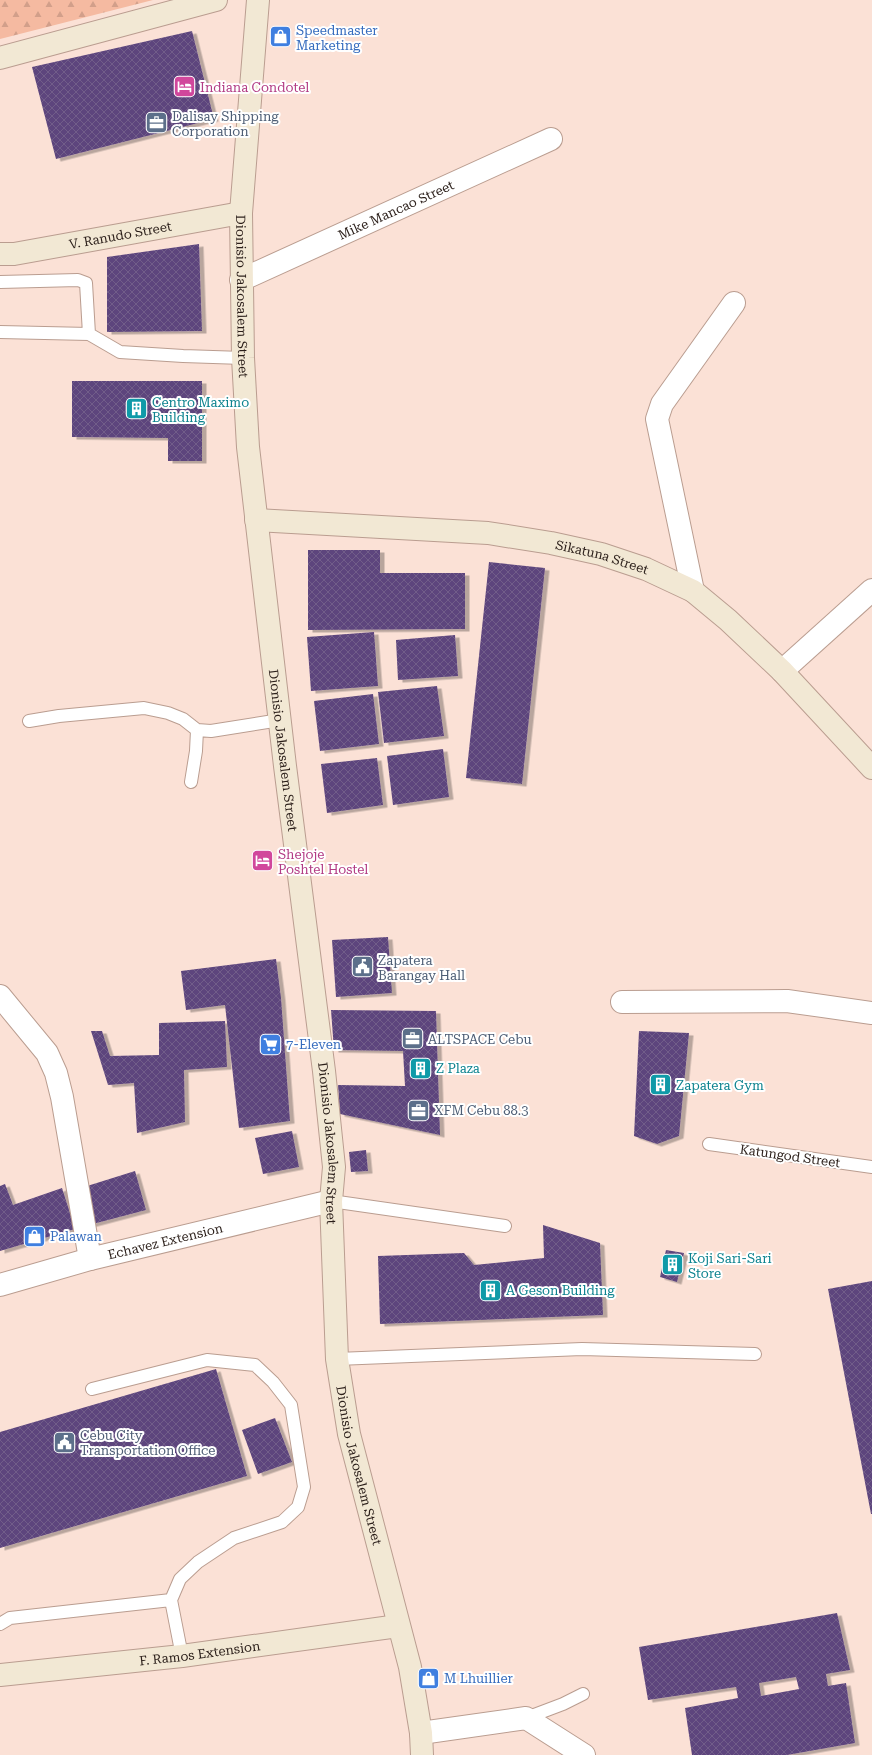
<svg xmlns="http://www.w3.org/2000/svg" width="872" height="1755" font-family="'Roboto Serif',serif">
<defs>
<pattern id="forest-firs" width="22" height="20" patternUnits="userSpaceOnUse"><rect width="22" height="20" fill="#f5baa1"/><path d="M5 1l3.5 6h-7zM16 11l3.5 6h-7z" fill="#d29f8a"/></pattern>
<pattern id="building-cross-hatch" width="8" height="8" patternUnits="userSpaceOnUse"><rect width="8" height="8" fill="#5d457d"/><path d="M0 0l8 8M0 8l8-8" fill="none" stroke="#715d89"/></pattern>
<filter id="shadow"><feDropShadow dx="4.5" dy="2.5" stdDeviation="0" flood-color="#0004"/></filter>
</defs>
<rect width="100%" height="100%" fill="#fbe1d6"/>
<!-- forest -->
<path fill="url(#forest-firs)" d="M0,0H153L0,39Z"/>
<!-- building -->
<path fill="url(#building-cross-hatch)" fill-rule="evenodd" filter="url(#shadow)" d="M192,31L214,119L56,159L32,67Z
M199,244L202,331L107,332V257Z
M72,381H202V461H168V438L72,437Z
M308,550H380V573H465V629L308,630Z
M489,562L545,568L522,784L466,778Z
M374,632L378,686L311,691L307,637Z
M455,635L458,676L398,680L396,640Z
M437,686L444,736L384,743L378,692Z
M373,694L379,744L320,751L314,701Z
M443,749L449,797L393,805L387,756Z
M377,758L383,805L327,813L321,764Z
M388,937L392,993L336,997L332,940Z
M276,959L281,998L290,1121L239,1128L225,1005L186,1010L181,971Z
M331,1010L436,1011L440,1135L340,1114L338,1085L405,1086L403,1051L334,1050Z
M225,1021L227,1067L184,1070L185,1122L137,1133L134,1083L108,1085L91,1031H102L110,1056L159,1055V1023Z
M639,1031L689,1033L679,1136L657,1144L634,1136Z
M292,1131L299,1167L263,1174L255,1138Z
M366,1150L368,1171L351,1172L349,1152Z
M135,1171L146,1210L89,1225L84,1187Z
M5,1184L13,1205L62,1188L75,1229L0,1251V1186Z
M543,1225L600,1243L603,1315L380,1324L378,1256L464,1253L474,1265L544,1258Z
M666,1250L684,1253L677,1282L660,1277Z
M872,1281V1514H871L828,1289Z
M216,1369L247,1476L0,1548V1432Z
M275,1418L292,1462L258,1474L242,1430Z
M837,1613L850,1670L826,1674L828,1686L846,1683L855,1743L787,1755H692L685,1708L738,1698L736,1687L648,1700L639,1647ZM796,1677L799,1689L761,1696L759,1683Z"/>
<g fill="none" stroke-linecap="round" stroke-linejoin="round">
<defs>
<path id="lane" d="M0,282L78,280L86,283L89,334
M0,332L89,334L120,352L183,356L243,358
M29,721L59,716L144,708L168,713L183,719L197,730L211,731L280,720
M191,782L196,751L197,730
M709,1144L872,1167
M331,1201L505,1226
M337,1359L582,1349L755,1354
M92,1389L207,1360L255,1365L273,1382L291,1405L304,1487L298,1507L282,1522L234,1538L198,1562L180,1579L171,1600L182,1656
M0,1624L10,1618L171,1600
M526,1718L563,1704L583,1694"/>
<g id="street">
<path id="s1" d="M241,280L551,139"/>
<path d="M693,591L657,419L662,404L734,303"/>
<path d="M782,671L872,590"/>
<path d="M0,996L47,1053L56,1073L62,1097L90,1259"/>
<path d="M622,1002L787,1001L872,1013"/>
<path id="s2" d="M0,1285L90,1259L331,1201"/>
<path d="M421,1733L526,1718L584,1755"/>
</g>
<g id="secondary">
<path id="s3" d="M258,0L241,213L243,358L248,447L285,766L324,1071L334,1167L331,1201L337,1359L349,1434L410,1667L421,1733L422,1755"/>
<path d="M0,58L216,0"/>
<path id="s4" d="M0,254H14L241,213"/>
<path id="s5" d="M256,520L488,533L551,543L601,554L646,569L693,591L728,620L782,671L872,768"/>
<path id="s6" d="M0,1675L182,1656L398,1626"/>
</g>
</defs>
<!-- lane casing -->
<use href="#lane" stroke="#ba9d90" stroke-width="14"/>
<!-- street casing -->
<use href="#street" stroke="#ba9d90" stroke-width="24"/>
<!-- secondary casing -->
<use href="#secondary" stroke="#ba9d90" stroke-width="24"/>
<!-- lane -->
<use href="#lane" stroke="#fff" stroke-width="12"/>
<!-- street -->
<use href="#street" stroke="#fff" stroke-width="22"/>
<!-- secondary -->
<use href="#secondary" stroke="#f2e8d4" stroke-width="22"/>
</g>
<!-- icons -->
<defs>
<symbol id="shop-square" viewBox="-11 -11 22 22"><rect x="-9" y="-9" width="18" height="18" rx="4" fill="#3f7fe0" stroke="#fff"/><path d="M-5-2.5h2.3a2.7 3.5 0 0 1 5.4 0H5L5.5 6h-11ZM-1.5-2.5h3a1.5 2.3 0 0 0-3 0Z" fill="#fff"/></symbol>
<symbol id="hotel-square" viewBox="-11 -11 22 22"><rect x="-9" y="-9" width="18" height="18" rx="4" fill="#d1479c" stroke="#fff"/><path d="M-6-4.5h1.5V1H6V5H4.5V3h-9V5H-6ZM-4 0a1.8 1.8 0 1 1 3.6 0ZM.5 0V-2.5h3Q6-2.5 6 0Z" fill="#fff"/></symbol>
<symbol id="office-square" viewBox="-11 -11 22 22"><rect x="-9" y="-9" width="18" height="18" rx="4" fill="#5c6f8a" stroke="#fff"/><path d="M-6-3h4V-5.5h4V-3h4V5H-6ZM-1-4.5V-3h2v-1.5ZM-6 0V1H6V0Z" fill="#fff"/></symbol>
<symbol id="building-square" viewBox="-11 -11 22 22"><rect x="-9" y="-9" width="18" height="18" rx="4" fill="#0f9aa8" stroke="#fff"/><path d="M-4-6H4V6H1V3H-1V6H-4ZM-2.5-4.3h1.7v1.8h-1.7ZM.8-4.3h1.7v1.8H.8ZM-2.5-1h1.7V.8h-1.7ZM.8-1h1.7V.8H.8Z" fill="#fff"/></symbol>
<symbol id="civic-square" viewBox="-11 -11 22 22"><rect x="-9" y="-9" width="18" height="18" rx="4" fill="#5c6f8a" stroke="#fff"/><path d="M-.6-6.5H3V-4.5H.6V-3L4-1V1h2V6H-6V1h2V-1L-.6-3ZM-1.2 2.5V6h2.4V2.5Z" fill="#fff"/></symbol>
<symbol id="supermarket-square" viewBox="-11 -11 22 22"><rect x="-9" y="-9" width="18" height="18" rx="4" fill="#3f7fe0" stroke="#fff"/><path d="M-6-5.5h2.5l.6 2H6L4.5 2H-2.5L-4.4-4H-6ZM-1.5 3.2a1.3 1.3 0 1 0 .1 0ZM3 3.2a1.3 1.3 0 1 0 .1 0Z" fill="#fff"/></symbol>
</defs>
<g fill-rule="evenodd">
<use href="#shop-square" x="268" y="24" width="25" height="25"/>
<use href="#hotel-square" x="172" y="74" width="25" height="25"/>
<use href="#office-square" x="144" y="110" width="25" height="25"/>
<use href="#building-square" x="124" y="396" width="25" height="25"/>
<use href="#hotel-square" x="250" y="848" width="25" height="25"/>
<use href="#civic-square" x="350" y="954" width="25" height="25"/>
<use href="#office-square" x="400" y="1026" width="25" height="25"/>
<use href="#supermarket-square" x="258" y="1032" width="25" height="25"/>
<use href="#building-square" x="408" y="1056" width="25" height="25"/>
<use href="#building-square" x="648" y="1072" width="25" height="25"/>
<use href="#office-square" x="406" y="1098" width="25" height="25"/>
<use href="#shop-square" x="22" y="1224" width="25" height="25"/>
<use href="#building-square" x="660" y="1252" width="25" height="25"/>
<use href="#building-square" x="478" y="1278" width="25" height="25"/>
<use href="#civic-square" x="52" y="1430" width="25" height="25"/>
<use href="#shop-square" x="416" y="1666" width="25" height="25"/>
</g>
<g text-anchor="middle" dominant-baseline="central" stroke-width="4" stroke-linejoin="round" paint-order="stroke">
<!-- shop labels -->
<g font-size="13" fill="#366cbe" stroke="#fff" text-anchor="start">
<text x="296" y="30">Speedmaster<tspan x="296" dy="15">Marketing</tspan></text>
<text x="286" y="1044">7-Eleven</text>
<text x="50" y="1236">Palawan</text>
<text x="444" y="1678">M Lhuillier</text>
</g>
<!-- hotel labels -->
<g font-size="13" fill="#b23c85" stroke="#fff" text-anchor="start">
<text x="200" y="87">Indiana Condotel</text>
<text x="278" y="854">Shejoje<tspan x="278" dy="15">Poshtel Hostel</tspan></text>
</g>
<!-- service labels -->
<g font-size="13" fill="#4e5e75" stroke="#fff" text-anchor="start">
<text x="172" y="116">Dalisay Shipping<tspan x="172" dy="15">Corporation</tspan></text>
<text x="378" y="960">Zapatera<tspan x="378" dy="15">Barangay Hall</tspan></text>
<text x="428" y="1039">ALTSPACE Cebu</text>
<text x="434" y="1110">XFM Cebu 88.3</text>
<text x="80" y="1435">Cebu City<tspan x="80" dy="15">Transportation Office</tspan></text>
</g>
<!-- street labels -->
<g font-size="13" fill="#2a1e19" stroke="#fff">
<text stroke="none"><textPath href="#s1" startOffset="170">Mike Mancao Street</textPath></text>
<text stroke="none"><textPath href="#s4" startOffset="122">V. Ranudo Street</textPath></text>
<text stroke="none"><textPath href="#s3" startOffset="297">Dionisio Jakosalem Street</textPath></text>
<text stroke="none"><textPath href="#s5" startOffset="349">Sikatuna Street</textPath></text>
<text stroke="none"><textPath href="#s3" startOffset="753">Dionisio Jakosalem Street</textPath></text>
<text stroke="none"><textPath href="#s3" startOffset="1149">Dionisio Jakosalem Street</textPath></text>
<text transform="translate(790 1156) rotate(8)">Katungod Street</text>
<text stroke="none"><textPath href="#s2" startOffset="171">Echavez Extension</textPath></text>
<text stroke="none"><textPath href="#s3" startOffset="1474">Dionisio Jakosalem Street</textPath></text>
<text stroke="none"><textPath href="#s6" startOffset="201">F. Ramos Extension</textPath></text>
</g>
<!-- culture labels -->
<g font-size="13" fill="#0d838f" stroke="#fff" text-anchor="start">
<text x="152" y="402">Centro Maximo<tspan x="152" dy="15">Building</tspan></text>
<text x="436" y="1068">Z Plaza</text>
<text x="676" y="1085">Zapatera Gym</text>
<text x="688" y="1258">Koji Sari-Sari<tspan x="688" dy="15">Store</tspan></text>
<text x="506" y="1290">A Geson Building</text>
</g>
</g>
</svg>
